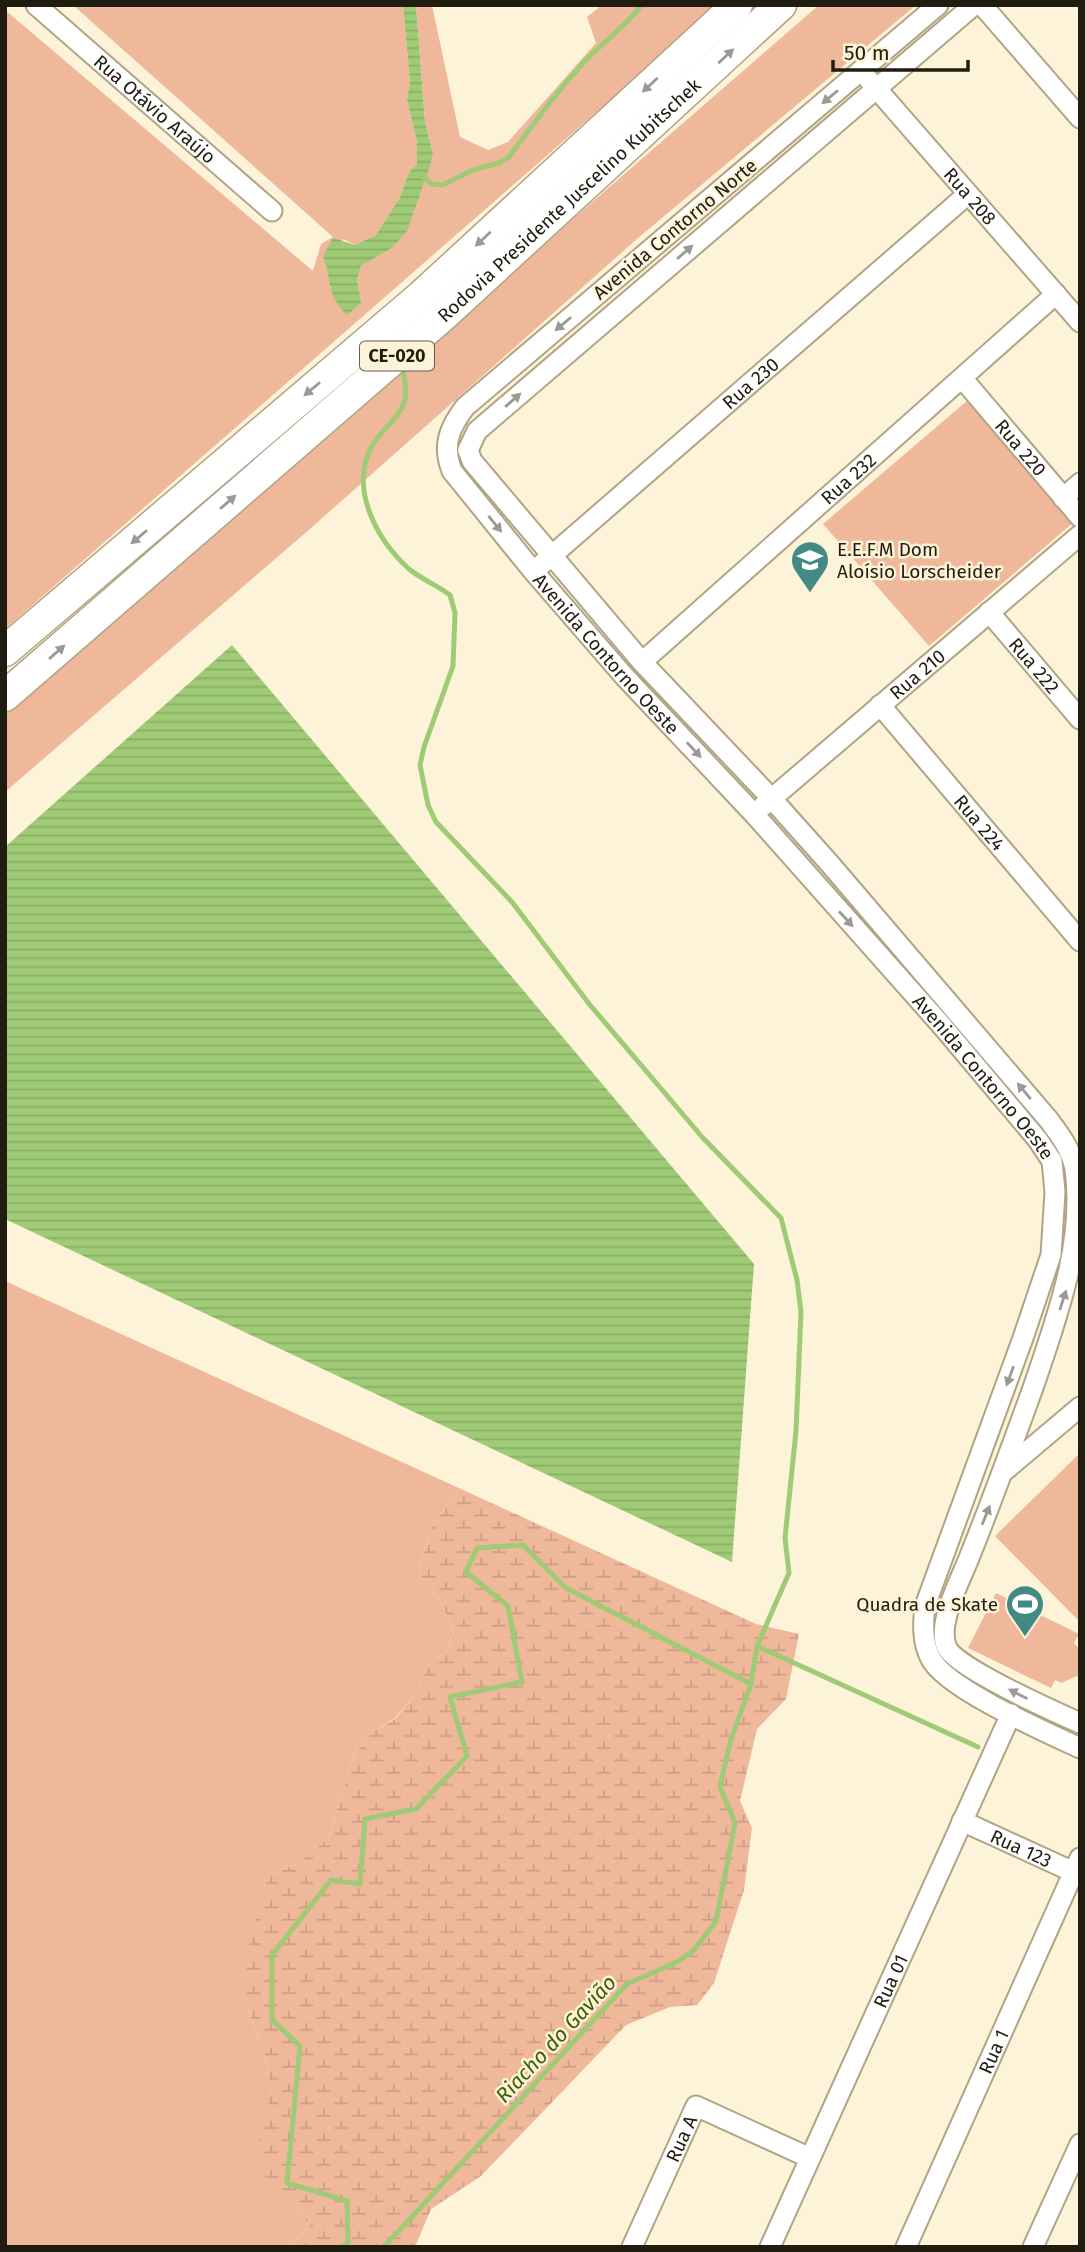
<svg xmlns="http://www.w3.org/2000/svg" width="1085" height="2252" font-family="'Fira Sans',sans-serif">
<defs>
<pattern id="wetland-marsh" width="20" height="14" patternUnits="userSpaceOnUse" patternTransform="scale(1.75)"><rect width="20" height="14" fill="#efb89a"/><path d="M1 5h8M5 5V1M11 12h8M15 12V8" fill="none" stroke="#cd9e84"/></pattern>
<pattern id="water-rules" width="6" height="5" patternUnits="userSpaceOnUse" patternTransform="scale(1.75)"><rect width="6" height="5" fill="#a0cb76"/><path d="M0 2.5h6" fill="none" stroke="#8aae65"/></pattern>
</defs>
<rect width="100%" height="100%" fill="#fdf3d8"/>
<!-- green -->
<path fill="#efb89a" d="M73,5H403L410,82L407,100L417,142V164L409,172L400,197L376,235L355,245L343,239L330,274V288L360,303L357,280L361,266L392,248L431,163L433,154L425,122L416,5H432L460,137L488,150L508,142L596,43L587,17L602,5H719L5,629V10L313,271L321,244L333,237Z
M819,5H916L638,238L311,528L5,792V712Z
M968,400L1074,522L929,646L823,524Z
M5,1281L461,1489L432,1525L418,1573L439,1599L454,1630L449,1649L429,1665L414,1696L394,1719L371,1733L355,1753L328,1838L300,1862L268,1877L246,2006L265,2054L271,2094V2191L297,2210L310,2226L288,2247H5Z
M1080,1453V1622L995,1536Z
M996,1593L1079,1634L1074,1643L1080,1649L1079,1675L1061,1683L1055,1680L1051,1688L968,1648Z"/>
<!-- wetland -->
<path fill="url(#wetland-marsh)" d="M461,1489L756,1624L799,1634L786,1699L757,1729L740,1801L752,1828L744,1890L714,1983L697,2005L670,2007L626,2025L481,2176L431,2209L415,2247H288L310,2226L297,2210L270,2191L256,2153L271,2094L265,2054L246,2006L244,1969L252,1932L268,1877L300,1862L328,1838L355,1753L371,1733L395,1719L414,1696L429,1665L449,1649L454,1630L439,1599L418,1573L432,1525Z"/>
<!-- water -->
<path fill="url(#water-rules)" d="M403,5H416L425,122L433,154L431,163L407,231L392,248L361,266L357,280L361,303L347,315C325,293 333,282 323,256L333,238L355,245L376,235L400,197L409,172L417,164V142L407,100L410,82Z
M232,645L754,1264L732,1562L5,1219V847Z"/>
<g fill="none" stroke-linecap="round" stroke-linejoin="round">
<!-- stream -->
<path stroke="#a0cb76" stroke-width="5" d="M420,174L432,184L443,185L473,170L499,163L509,157C534,123 558,90 587,59C602,43 631,22 641,5
M757,1646L978,1747
M342,2247L348,2243L347,2201L287,2183L300,2046L272,2020V1955L331,1880L360,1884L365,1819L416,1809L467,1756L450,1697L522,1682L508,1606L466,1572L477,1548L523,1545L566,1588L751,1684
M384,2247L627,1984L677,1962L694,1950L716,1921L735,1823L720,1787L730,1742L751,1684L757,1646L789,1573L785,1538L796,1431L801,1312L797,1280L781,1218L703,1138L590,1005L512,902L436,822L428,805L420,765L424,747L453,666L455,613L450,595C437,585 421,579 409,569C376,539 348,487 373,444C382,429 400,418 405,400C407,391 404,378 403,368"/>
<defs>
<g id="minor">
<path id="s1" d="M36,5L272,211"/>
<path id="s2" d="M938,5L465,407C449,428 442,446 452,471L533,571L624,676L754,814L943,1027L1038,1140L1052,1161L1055,1192L1051,1255L1023,1338L925,1606C923,1624 922,1642 931,1659C947,1689 1046,1732 1080,1748"/>
<path d="M982,5L1080,118"/>
<path id="s3" d="M869,80L1080,322"/>
<path id="s4" d="M962,378L1080,517"/>
<path d="M468,450L472,461L642,662L772,799L830,864L1048,1119C1060,1135 1071,1149 1075,1169C1085,1242 1057,1317 1034,1385C1013,1443 992,1501 969,1558C960,1581 936,1625 947,1648C957,1668 1055,1712 1080,1723"/>
<path d="M468,450L477,431L974,5"/>
<path d="M1063,498L1080,483"/>
<path id="s5" d="M542,564L968,194"/>
<path id="s6" d="M989,612L1080,719"/>
<path id="s7" d="M642,662L1056,294"/>
<path id="s8" d="M880,705L1080,941"/>
<path id="s9" d="M763,806L1080,535"/>
<path d="M1003,1472L1080,1407"/>
<path id="s10" d="M962,1821L1080,1875"/>
<path id="s11" d="M632,2247L696,2106L810,2158"/>
<path id="s12" d="M770,2247L1011,1714"/>
<path id="s13" d="M906,2247L1080,1858"/>
<path d="M1033,2247L1080,2144"/>
</g>
<g id="highway">
<path d="M5,651L421,296L737,5"/>
<path id="s14" d="M5,696L443,316L781,5"/>
</g>
</defs>
<!-- minor casing -->
<use href="#minor" stroke="#b0a484" stroke-width="23"/>
<!-- highway casing -->
<use href="#highway" stroke="#b0a484" stroke-width="33"/>
<!-- minor -->
<use href="#minor" stroke="#fff" stroke-width="19"/>
<!-- highway -->
<use href="#highway" stroke="#fff" stroke-width="30"/>
</g>
<!-- one-way arrows -->
<defs><path id="oneway-solid" d="M-6-.8H1V-3.2L6.5 0L1 3.2V.8H-6Z" transform="scale(1.75)"/></defs>
<g fill="#9b9993">
<use href="#oneway-solid" transform="translate(726 56) rotate(-43)"/>
<use href="#oneway-solid" transform="translate(650 85) rotate(137)"/>
<use href="#oneway-solid" transform="translate(830 97) rotate(140)"/>
<use href="#oneway-solid" transform="translate(483 239) rotate(137)"/>
<use href="#oneway-solid" transform="translate(685 252) rotate(-41)"/>
<use href="#oneway-solid" transform="translate(563 324) rotate(140)"/>
<use href="#oneway-solid" transform="translate(312 389) rotate(140)"/>
<use href="#oneway-solid" transform="translate(513 400) rotate(-41)"/>
<use href="#oneway-solid" transform="translate(228 502) rotate(-41)"/>
<use href="#oneway-solid" transform="translate(495 524) rotate(51)"/>
<use href="#oneway-solid" transform="translate(139 537) rotate(140)"/>
<use href="#oneway-solid" transform="translate(57 652) rotate(-41)"/>
<use href="#oneway-solid" transform="translate(694 750) rotate(47)"/>
<use href="#oneway-solid" transform="translate(846 919) rotate(48)"/>
<use href="#oneway-solid" transform="translate(1024 1091) rotate(-130)"/>
<use href="#oneway-solid" transform="translate(1063 1300) rotate(-72)"/>
<use href="#oneway-solid" transform="translate(1010 1376) rotate(110)"/>
<use href="#oneway-solid" transform="translate(986 1515) rotate(-68)"/>
<use href="#oneway-solid" transform="translate(1018 1694) rotate(-153)"/>
</g>
<!-- icons -->
<defs>
<symbol id="school-pin" viewBox="-11 -11 22 30"><path d="M0 17L-7.5 6A9.5 9.5 0 1 1 7.5 6Z" fill="#438a87" stroke="#fdf3d8"/><path d="M0-5L7-2L0 1L-7-2ZM-4 1L0 2.5L4 1V4Q0 6-4 4Z" fill="#fff"/></symbol>
<symbol id="stadium-pin" viewBox="-11 -11 22 30"><path d="M0 17L-7.5 6A9.5 9.5 0 1 1 7.5 6Z" fill="#438a87" stroke="#fdf3d8"/><path d="M0-5a6.5 5 0 1 0 0 10a6.5 5 0 1 0 0-10ZM-3.5-1.8h7v3.6h-7Z" fill="#fff"/></symbol>
</defs>
<g fill-rule="evenodd">
<use href="#school-pin" x="788" y="538" width="44" height="60"/>
<use href="#stadium-pin" x="1003" y="1582" width="44" height="60"/>
</g>
<g text-anchor="middle" dominant-baseline="central" stroke-width="5" stroke-linejoin="round" paint-order="stroke">
<!-- shield labels -->
<rect fill="#fdf3d8" stroke="#635c4c" stroke-width="2" x="360" y="341.5" width="74" height="29" rx="5"/>
<g font-size="18" font-weight="bold" fill="#211c10">
<text x="397" y="356">CE-020</text>
</g>
<!-- street labels -->
<g font-size="19" fill="#211c10" stroke="#fdf3d8">
<text stroke="none"><textPath href="#s1" startOffset="158">Rua Otávio Araújo</textPath></text>
<text stroke="none"><textPath href="#s3" startOffset="154">Rua 208</textPath></text>
<text stroke="none"><textPath href="#s14" startOffset="751">Rodovia Presidente Juscelino Kubitschek</textPath></text>
<text transform="translate(675 229) rotate(-40)">Avenida Contorno Norte</text>
<text stroke="none"><textPath href="#s5" startOffset="276">Rua 230</textPath></text>
<text stroke="none"><textPath href="#s4" startOffset="91">Rua 220</textPath></text>
<text stroke="none"><textPath href="#s7" startOffset="276">Rua 232</textPath></text>
<text stroke="none"><textPath href="#s2" startOffset="929">Avenida Contorno Oeste</textPath></text>
<text stroke="none"><textPath href="#s6" startOffset="70">Rua 222</textPath></text>
<text stroke="none"><textPath href="#s9" startOffset="203">Rua 210</textPath></text>
<text stroke="none"><textPath href="#s8" startOffset="154">Rua 224</textPath></text>
<text stroke="none"><textPath href="#s2" startOffset="1496">Avenida Contorno Oeste</textPath></text>
<text stroke="none"><textPath href="#s10" startOffset="65">Rua 123</textPath></text>
<text stroke="none"><textPath href="#s12" startOffset="292">Rua 01</textPath></text>
<text stroke="none"><textPath href="#s13" startOffset="214">Rua 1</textPath></text>
<text stroke="none"><textPath href="#s11" startOffset="119">Rua A</textPath></text>
</g>
<!-- poi labels -->
<g font-size="19" fill="#211c10" stroke="#fdf3d8" text-anchor="start">
<text x="837" y="549">E.E.F.M Dom<tspan x="837" dy="22">Aloísio Lorscheider</tspan></text>
<text x="998" y="1604" text-anchor="end">Quadra de Skate</text>
</g>
<!-- water labels -->
<g font-size="21" font-style="italic" fill="#3b6000" stroke="#fdf3d8">
<text transform="translate(556 2039) rotate(-47)">Riacho do Gavião</text>
</g>
</g>
<!-- border -->
<rect width="1085" height="2252" fill="none" stroke="#211c10" stroke-width="14"/>
<!-- scale -->
<path d="M833 60v10h135v-10" fill="none" stroke="#211c10" stroke-width="3.5"/>
<text x="844" y="60" font-size="21" fill="#211c10" stroke="#fdf3d8" stroke-width="5" paint-order="stroke">50 m</text>
</svg>
